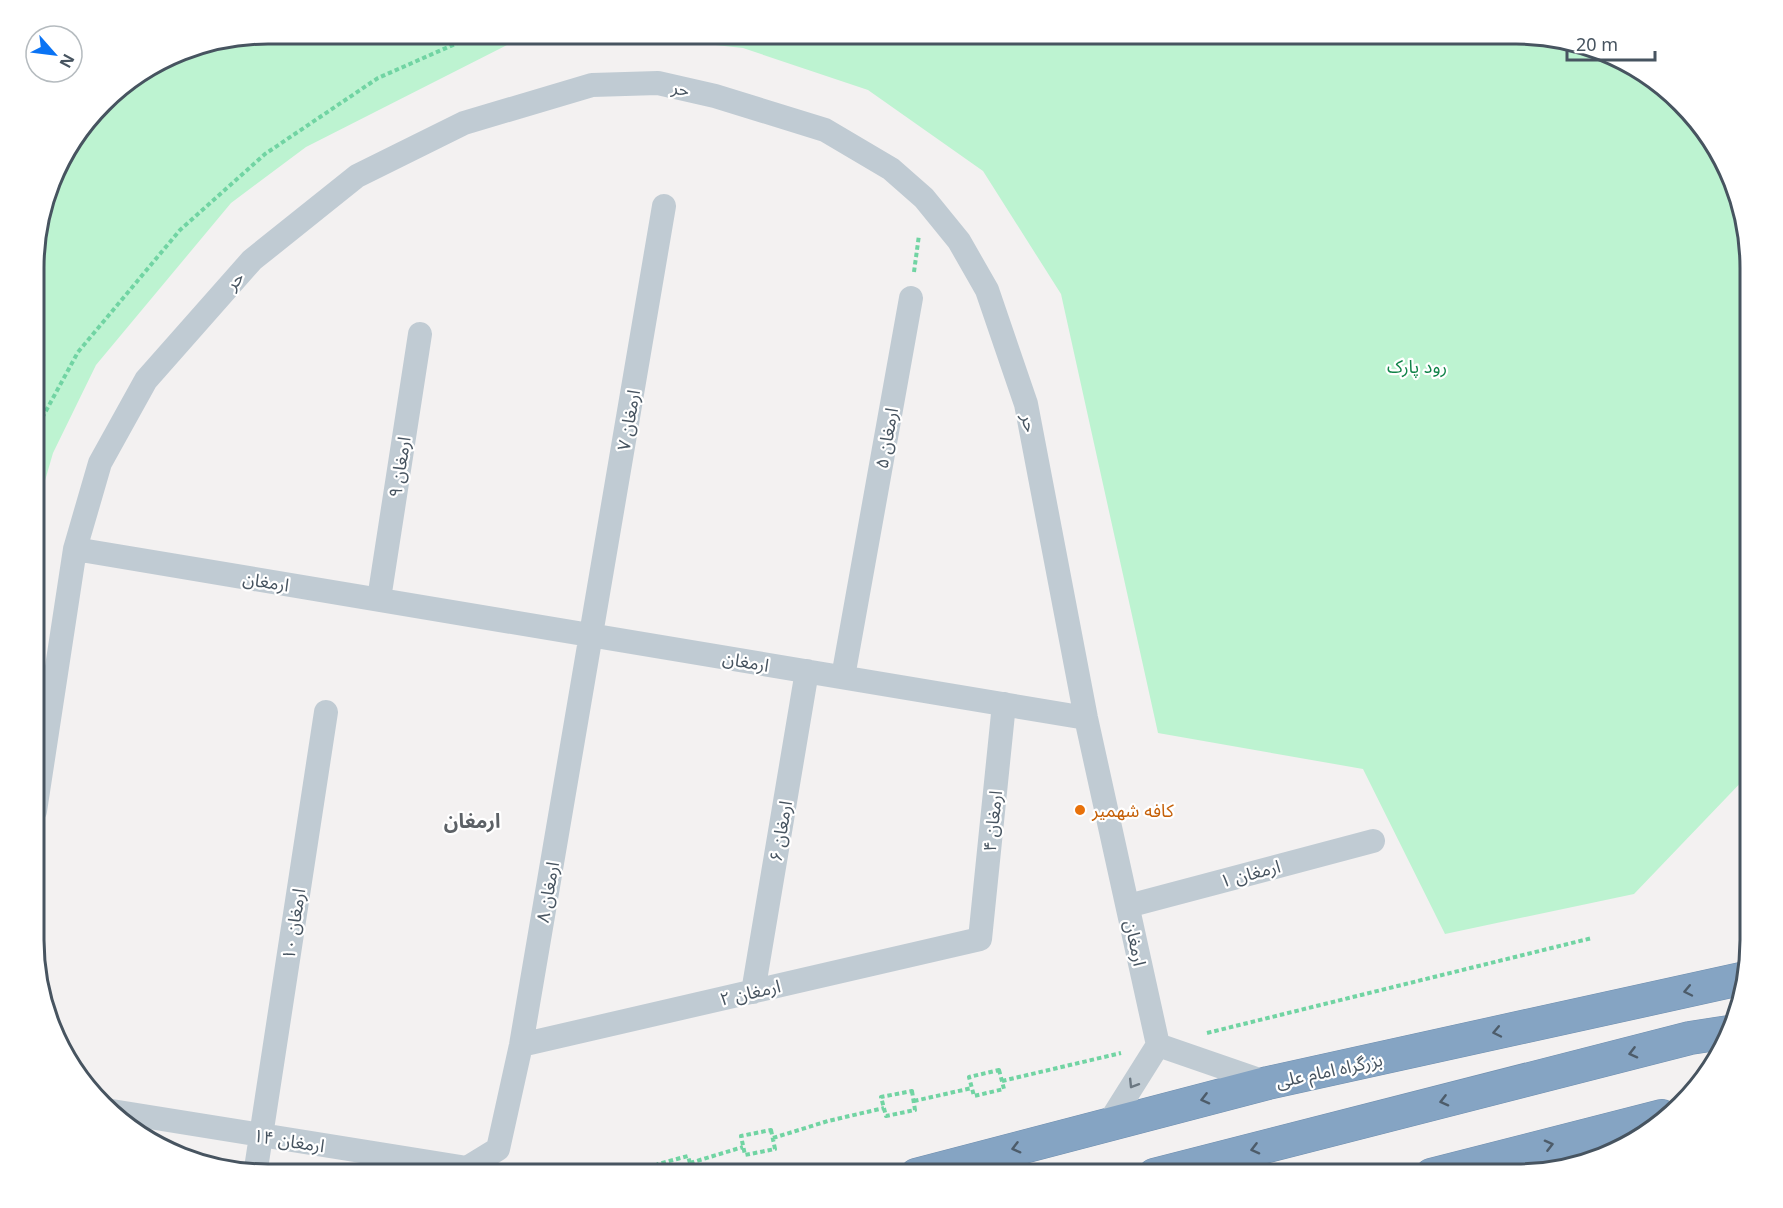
<svg xmlns="http://www.w3.org/2000/svg" width="1783" height="1208" font-family="'Noto Sans','Noto Sans Arabic',sans-serif">
<rect width="100%" height="100%" fill="#f3f1f1"/>
<!-- green -->
<path fill="#bdf3d1" d="M268,33H1530L1591,46L1658,81L1719,151L1750,253V773L1634,894L1445,934L1363,769L1158,733L1061,294L983,171L868,90L743,48L614,34L515,41L306,147L231,203L96,365L53,453L35,515V237L57,164L113,91L178,51Z"/>
<!-- building -->
<path fill="#ccd0d6" stroke="#d4d7dd" stroke-width="1.5" d="M368,1165L432,1175H366Z"/>
<g fill="none" stroke-linecap="round" stroke-linejoin="round">
<defs>
<path id="highway" d="M916,1175L1268,1083L1745,978
M1154,1175L1690,1038L1729,1032
M1431,1175L1662,1116"/>
</defs>
<!-- highway casing -->
<use href="#highway" stroke="#708faf" stroke-width="34"/>
<!-- path -->
<path stroke="#71d4a3" stroke-width="4" stroke-dasharray="4.5 3" stroke-linecap="butt" d="M914,272L919,235
M35,431L78,352L180,230L265,154L378,78L480,33
M1207,1033L1592,938
M999,1070L1004,1089L974,1096L969,1077Z
M1002,1081L1121,1053
M912,1091L915,1110L886,1116L881,1097Z
M914,1101L972,1088
M771,1130L775,1149L745,1155L741,1136Z
M773,1138L828,1121L884,1108
M690,1163L743,1147
M651,1175L660,1172
M661,1175L658,1164L688,1156L693,1174L691,1175"/>
<!-- street -->
<path stroke="#c0cbd3" stroke-width="24" d="M75,549L1086,718
M379,599L420,334
M843,677L911,298
M35,811L75,549L100,463L146,380L252,260L357,176L464,123L592,85L658,83L715,96L825,130L891,169L924,198L959,241L987,290L1026,404L1086,718L1158,1045L1109,1123
M1128,906L1373,841
M753,992L807,671
M521,1045L980,939L1004,704
M1158,1045L1268,1083
M112,1111L467,1168L498,1149L521,1045L664,206
M255,1175L326,712"/>
<!-- highway -->
<use href="#highway" stroke="#85a4c3" stroke-width="33"/>
</g>
<!-- one-way arrows -->
<defs><path id="oneway-chevron" d="M-2-3.5L2.5 0L-2 3.5" fill="none" stroke-width="1.6" stroke-linecap="round" stroke-linejoin="round" transform="scale(1.5)"/></defs>
<g stroke="#4d5c6a">
<use href="#oneway-chevron" transform="translate(1688 991) rotate(168)"/>
<use href="#oneway-chevron" transform="translate(1497 1032) rotate(168)"/>
<use href="#oneway-chevron" transform="translate(1633 1053) rotate(166)"/>
<use href="#oneway-chevron" transform="translate(1205 1099) rotate(166)"/>
<use href="#oneway-chevron" transform="translate(1444 1101) rotate(166)"/>
<use href="#oneway-chevron" transform="translate(1549 1145) rotate(-14)"/>
<use href="#oneway-chevron" transform="translate(1016 1148) rotate(165)"/>
<use href="#oneway-chevron" transform="translate(1255 1149) rotate(166)"/>
</g>
<use stroke="#6b7882" href="#oneway-chevron" transform="translate(1133 1084) rotate(122)"/>
<!-- markers -->
<circle fill="#e8710a" stroke="#fff" stroke-width="2" cx="1080" cy="810" r="6"/>
<g text-anchor="middle" dominant-baseline="central" stroke-width="4.5" stroke-linejoin="round" paint-order="stroke">
<!-- street labels -->
<g font-size="18" fill="#475460" stroke="#fff">
<text transform="translate(681 88) rotate(12)">حر</text>
<text transform="translate(234 280) rotate(-49)">حر</text>
<text transform="translate(628 420) rotate(-80)">ارمغان ۷</text>
<text transform="translate(1030 423) rotate(79)">حر</text>
<text transform="translate(886 438) rotate(-80)">ارمغان ۵</text>
<text transform="translate(399 467) rotate(-81)">ارمغان ۹</text>
<text transform="translate(266 581) rotate(9)">ارمغان</text>
<text transform="translate(746 661) rotate(10)">ارمغان</text>
<text transform="translate(992 821) rotate(-84)">ارمغان ۴</text>
<text transform="translate(780 831) rotate(-80)">ارمغان ۶</text>
<text transform="translate(1250 873) rotate(-15)">ارمغان ۱</text>
<text transform="translate(547 892) rotate(-80)">ارمغان ۸</text>
<text transform="translate(293 924) rotate(-81)">ارمغان ۱۰</text>
<text transform="translate(1136 943) rotate(78)">ارمغان</text>
<text transform="translate(750 992) rotate(-13)">ارمغان ۲</text>
<text transform="translate(1329 1070) rotate(-12)">بزرگراه امام علی</text>
<text transform="translate(289 1140) rotate(9)">ارمغان ۱۴</text>
</g>
<!-- park labels -->
<g font-size="18" fill="#108348" stroke="#fff">
<text x="1417" y="366">رود پارک</text>
</g>
<!-- food labels -->
<g font-size="18" fill="#c56008" stroke="#fff" text-anchor="start">
<text x="1092" y="810">كافه شهمير</text>
</g>
<!-- neighbourhood labels -->
<g font-size="20" font-weight="bold" fill="#5c6166" stroke="#fff">
<text x="472" y="820">ارمغان</text>
</g>
</g>
<!-- crop -->
<path d="M0 0H1783V1208H0ZM268 44H1516A224 224 0 0 1 1740 268V940A224 224 0 0 1 1516 1164H268A224 224 0 0 1 44 940V268A224 224 0 0 1 268 44Z" fill="#fff" fill-rule="evenodd"/>
<path fill="none" stroke="#475460" stroke-width="3" d="M268 44H1516A224 224 0 0 1 1740 268V940A224 224 0 0 1 1516 1164H268A224 224 0 0 1 44 940V268A224 224 0 0 1 268 44Z"/>
<!-- north arrow -->
<g transform="translate(54 54) rotate(118)"><circle r="28" fill="#ffffff" stroke="#b5bbbf" stroke-width="1.5"/>
<path d="M0-4.5L10 22L0 15L-10 22Z" fill="#0a73f4"/>
<text y="-9" font-size="16" font-weight="bold" text-anchor="middle" fill="#475460">N</text>
</g>
<!-- scale -->
<path d="M1567 51v9h88v-9" fill="none" stroke="#475460" stroke-width="3"/>
<text x="1576" y="51" font-size="18" fill="#475460" stroke="#ffffff" stroke-width="4.5" paint-order="stroke">20 m</text>
</svg>
